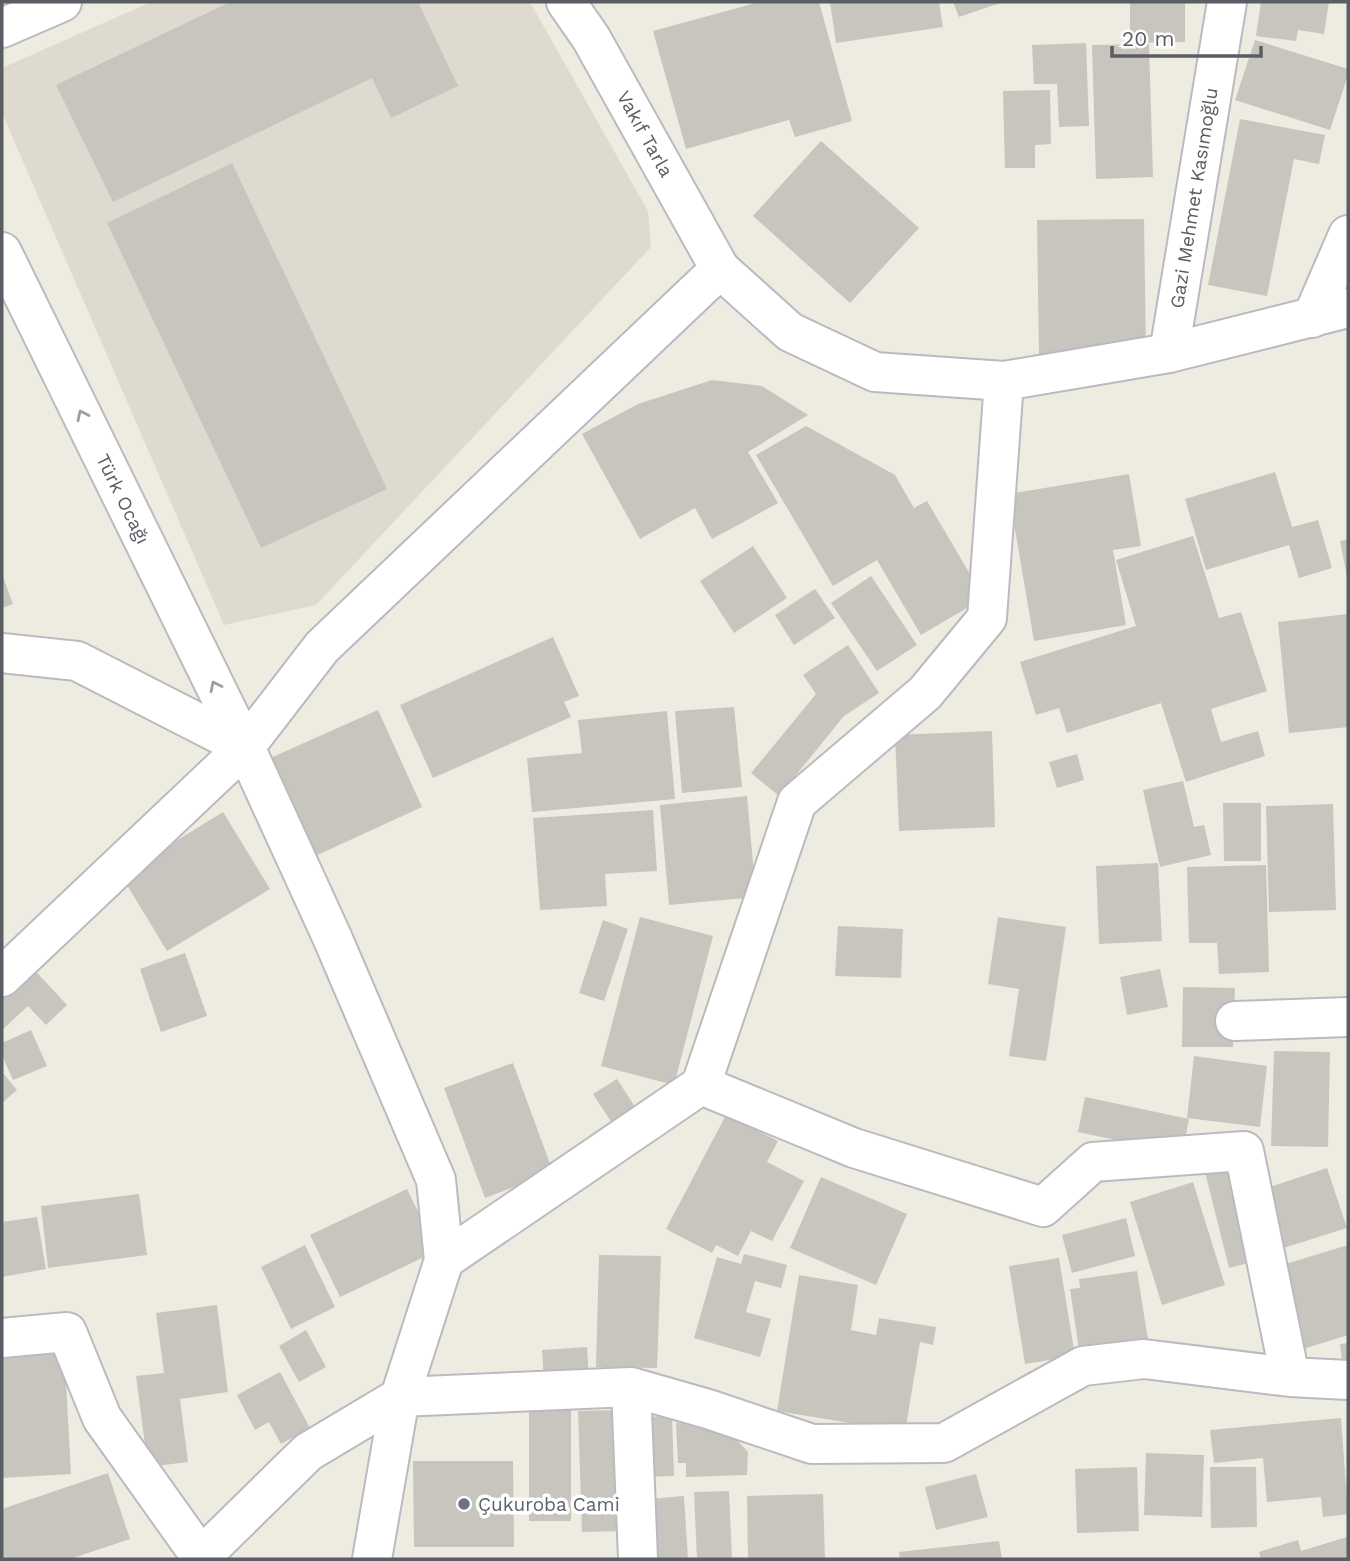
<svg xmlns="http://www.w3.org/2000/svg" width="1350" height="1561" font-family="'Work Sans',sans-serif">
<rect width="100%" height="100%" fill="#eeebe1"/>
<!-- education -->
<path fill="#dedad0" d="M151,2H530L648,211L651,247L316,605L224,625L2,113V68Z"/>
<!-- building -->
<path fill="#c8c5be" d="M230,2H424L419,4L458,86L391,118L372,78L113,202L56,85Z
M759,2H819L852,121L795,137L789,120L686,149L653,31Z
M830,2H939L943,27L836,43Z
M953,2H1003L959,17Z
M1130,2H1185V42L1130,43Z
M1261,2H1329L1324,34L1298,30L1296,41L1256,36Z
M1255,40L1348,69V75L1330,130L1235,100Z
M1086,43L1089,126L1059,127L1057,84H1034L1032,45Z
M1149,44L1153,177L1096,179L1092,45Z
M1050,90L1051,144L1035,145V168H1005L1003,91Z
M1240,119L1325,135L1319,164L1294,159L1267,296L1208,285Z
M821,141L919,228L850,303L753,216Z
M232,163L387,489L261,548L107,223Z
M1144,219L1146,356L1039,357L1037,220Z
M712,380L762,386L808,415L748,452L778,503L712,539L695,508L640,539L582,434L638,404Z
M806,426L895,475L914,508L927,501L984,598L921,635L877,560L833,586L756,455Z
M1275,472L1292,527L1318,520L1332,568L1299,578L1289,545L1206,570L1185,499Z
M1129,474L1141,546L1113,550L1126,625L1034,641L1009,494Z
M1193,536L1219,618L1241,612L1267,691L1211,709L1221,742L1258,731L1265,756L1186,782L1161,703L1067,733L1059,708L1036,715L1020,662L1136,626L1116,560Z
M1348,539V577H1347L1340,541Z
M753,546L787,598L734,633L700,581Z
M2,574L13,604L2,608Z
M871,576L917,645L877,671L831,603Z
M815,589L835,618L794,645L775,615Z
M1348,614V727L1289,733L1278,622Z
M553,637L579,696L564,702L571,717L433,778L400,705Z
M848,645L879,693L844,716L779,796L751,773L816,694L803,675Z
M734,707L742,787L682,793L675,711Z
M378,710L422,807L313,857L268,759Z
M667,711L675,799L532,812L527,758L582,753L578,720Z
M992,731L995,827L899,831L895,735Z
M1077,754L1084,780L1057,788L1049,762Z
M1183,781L1194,827L1204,825L1211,855L1160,867L1143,790Z
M747,796L756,897L669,905L660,805Z
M1223,803H1261V861H1224Z
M1333,804L1336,910L1269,912L1266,806Z
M653,810L657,871L605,874L607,906L540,910L533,818Z
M223,812L270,889L167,951L121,875Z
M1158,863L1162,941L1099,944L1096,866Z
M1266,865L1269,972L1219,974L1217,943H1189L1187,867Z
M640,917L713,936L674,1085L601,1066Z
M998,917L1066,927L1046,1061L1009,1056L1019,989L988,984Z
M603,920L628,929L604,1001L579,993Z
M838,926L903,929L901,978L835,976Z
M185,953L207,1016L161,1032L140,969Z
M28,963L67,1005L46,1025L28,1006L2,1030V987Z
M1160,969L1168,1007L1127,1015L1120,977Z
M1183,987L1235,988L1233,1047H1182Z
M31,1030L47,1066L13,1080L2,1055V1043Z
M1274,1051L1330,1052L1328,1147L1271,1146Z
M1194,1056L1267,1066L1260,1127L1187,1118Z
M513,1063L553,1172L485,1198L444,1088Z
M2,1072L17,1090L2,1103Z
M617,1079L643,1119L619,1134L593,1094Z
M1085,1097L1189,1119L1182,1154L1078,1132Z
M726,1115L778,1141L767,1162L804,1181L772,1241L751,1231L738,1256L716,1245L712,1253L666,1229Z
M1235,1160L1260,1260L1229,1268L1204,1168Z
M1327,1168L1347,1228L1277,1250L1258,1191Z
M821,1177L907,1214L876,1285L790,1248Z
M1193,1182L1225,1285L1162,1305L1130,1202Z
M407,1189L437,1251L340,1297L310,1235Z
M139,1194L147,1255L48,1268L41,1206Z
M37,1217L46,1269L2,1277V1222Z
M1126,1218L1135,1256L1072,1273L1062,1235Z
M305,1245L335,1307L291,1329L261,1267Z
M1348,1245V1335L1294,1352L1269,1269Z
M744,1254L787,1265L781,1288L755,1281L746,1312L771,1319L760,1357L694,1338L717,1257L741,1264Z
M599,1255L661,1256L657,1368L596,1367Z
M1059,1258L1075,1356L1025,1364L1009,1266Z
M1137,1271L1149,1346L1080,1357L1070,1289L1080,1288L1079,1279Z
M799,1275L858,1285L851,1330L876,1335L879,1318L936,1327L933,1345L920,1342L905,1432L777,1411Z
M217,1305L228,1392L180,1399L188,1462L148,1467L136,1376L164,1373L156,1313Z
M306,1330L326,1367L299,1382L279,1346Z
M1348,1343V1375L1344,1376L1340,1344Z
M64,1345L71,1474L2,1478V1349Z
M587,1347L589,1378L544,1381L542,1350Z
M280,1372L310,1428L281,1444L269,1422L255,1430L237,1395Z
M529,1401H571V1521H529Z
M620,1410L624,1531L582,1532L578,1411Z
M672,1416L674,1476L641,1477L640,1417Z
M1341,1418L1348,1514L1323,1517L1321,1497L1267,1502L1263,1458L1214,1463L1210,1430Z
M718,1420L748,1452L747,1475L686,1477V1463H678L676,1423Z
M1146,1453L1204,1455L1202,1517L1144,1515Z
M413,1461H513L514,1547H414Z
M1137,1467L1139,1531L1077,1533L1075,1469Z
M1210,1467H1256L1257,1527L1211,1528Z
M108,1473L130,1539L70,1559H2V1509Z
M976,1474L988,1517L936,1530L925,1487Z
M729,1491L732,1559H697L694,1492Z
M823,1494L825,1559H748L747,1496Z
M684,1496L688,1559H652L648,1499Z
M1347,1537L1348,1559H1261L1259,1552L1298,1540L1301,1551Z
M999,1541L1002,1559H900L899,1552Z"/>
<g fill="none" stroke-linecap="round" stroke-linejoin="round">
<defs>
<path id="street" d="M566,2L591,38L720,269
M2,28L62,2
M2,252L245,747L332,937L436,1180L444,1260L400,1397L372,1559
M1312,318L1348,235
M1169,353L1227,2
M2,653L77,661L245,747
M2,977L245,747
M1235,1021L1348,1017
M701,1085L854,1148L1043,1207L1093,1162L1244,1151L1290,1377
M444,1260L701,1085L797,802L925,693L987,618L1004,381
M2,1338L67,1332L102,1418L201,1557L308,1452L400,1397L631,1387L708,1409L812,1444L944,1443L1083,1366L1144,1359L1290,1377L1348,1380
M631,1387L638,1559"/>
<path id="secondary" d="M245,747L322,647L720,269L790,332L875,372L1004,381L1169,353L1348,308"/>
</defs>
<!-- street casing -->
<use href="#street" stroke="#b9bbc1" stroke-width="42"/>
<!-- secondary casing -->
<use href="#secondary" stroke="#b7bac1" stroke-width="42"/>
<!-- street -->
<use href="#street" stroke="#fff" stroke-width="38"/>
<!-- secondary -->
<use href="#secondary" stroke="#fff" stroke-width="38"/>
</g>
<!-- one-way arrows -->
<defs><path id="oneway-chevron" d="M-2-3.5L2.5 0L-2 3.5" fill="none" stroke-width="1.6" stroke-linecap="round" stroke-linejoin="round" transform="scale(1.75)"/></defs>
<g stroke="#9c9ea1">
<use href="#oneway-chevron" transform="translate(82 415) rotate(-116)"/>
<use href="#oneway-chevron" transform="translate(215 686) rotate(-116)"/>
</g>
<!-- markers -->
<circle fill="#6b7280" stroke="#fff" stroke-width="2.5" cx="464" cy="1504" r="7"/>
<g text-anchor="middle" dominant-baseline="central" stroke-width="7" stroke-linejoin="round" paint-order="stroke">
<!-- street labels -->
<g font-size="19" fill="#5a5d63" stroke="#fff">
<text transform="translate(645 134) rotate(61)">Vakıf Tarla</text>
<text transform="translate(1194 198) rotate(-81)">Gazi Mehmet Kasımoğlu</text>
<text transform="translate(123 499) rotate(64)">Türk Ocağı</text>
</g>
<!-- worship labels -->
<g font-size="19" fill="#5b616d" stroke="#fff" text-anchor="start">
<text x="478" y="1504">Çukuroba Cami</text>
</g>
</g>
<!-- border -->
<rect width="1350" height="1561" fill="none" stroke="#5a5d63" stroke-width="7"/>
<!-- scale -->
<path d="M1112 46v10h149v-10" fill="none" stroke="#5a5d63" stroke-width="3.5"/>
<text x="1122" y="46" font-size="21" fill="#5a5d63" stroke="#ffffff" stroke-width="5" paint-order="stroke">20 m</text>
</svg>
